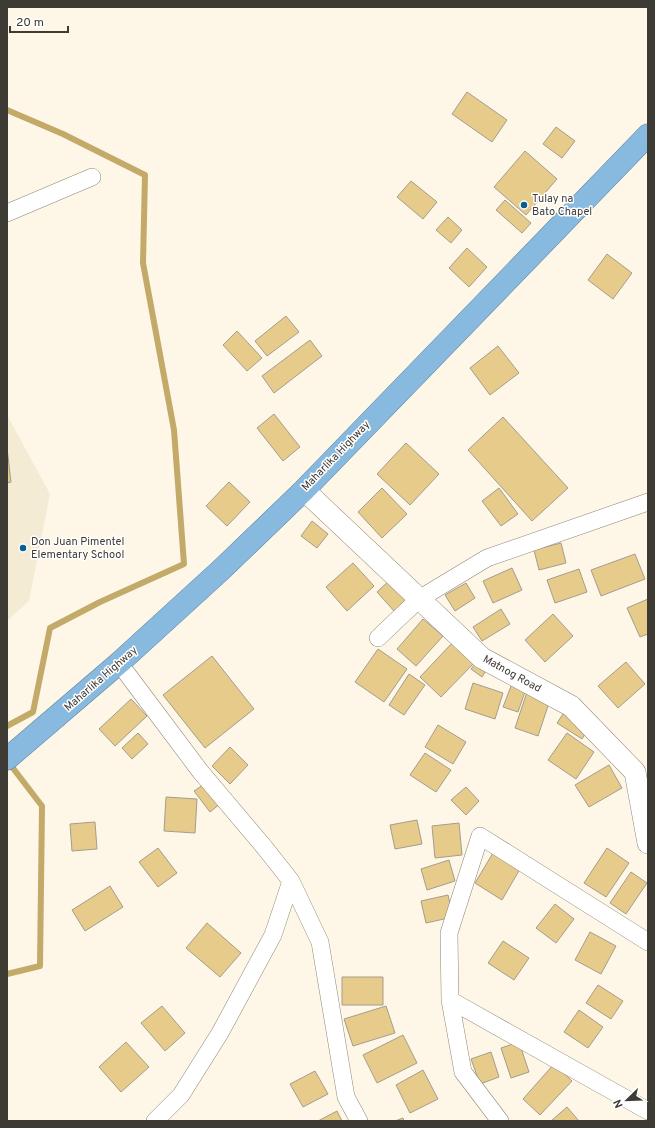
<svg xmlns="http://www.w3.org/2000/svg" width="655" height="1128" font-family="Overpass,sans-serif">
<rect width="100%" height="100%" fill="#fef7e7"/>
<!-- built -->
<path fill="#f4ebd4" d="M7,415L50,494L29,601L7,621Z"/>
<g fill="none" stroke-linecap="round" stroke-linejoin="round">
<!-- stream -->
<path stroke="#c3aa69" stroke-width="6" d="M7,110L63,134L145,175L143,263L174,430L184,564L100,602L50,628L33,712L7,726
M7,974L40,966L42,806L9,763"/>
</g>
<!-- building -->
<path fill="#e6cb8a" stroke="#a49d8e" d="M467,92L507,120L492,142L452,114Z
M556,127L575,141L562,158L543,144Z
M525,151L557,179L526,215L494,187Z
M411,181L437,202L423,219L397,197Z
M505,200L531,223L522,233L496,210Z
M448,217L462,230L451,243L436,230Z
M467,248L487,267L469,287L449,268Z
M607,254L632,273L613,299L588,280Z
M286,316L299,332L267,356L255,341Z
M237,331L262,358L247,371L223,345Z
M310,340L322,356L274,393L262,376Z
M498,346L519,373L490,395L470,368Z
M274,414L300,447L283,461L257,428Z
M503,417L568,488L532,521L468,450Z
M406,443L439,474L410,505L377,474Z
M7,448L11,482L7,483Z
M229,482L250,502L227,526L206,506Z
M382,488L407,514L382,538L358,512Z
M499,488L518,514L501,526L482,501Z
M312,521L328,534L317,548L301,536Z
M561,543L566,563L539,570L534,550Z
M635,554L645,579L601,596L591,570Z
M353,563L374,586L347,611L326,587Z
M512,568L522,590L493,603L483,581Z
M579,569L587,592L555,603L547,580Z
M392,578L409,597L394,611L377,592Z
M466,583L475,598L455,611L445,595Z
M648,599V634L640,637L627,608Z
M501,609L510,624L482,641L473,627Z
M553,614L573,636L545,662L525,640Z
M423,619L443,636L416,666L397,649Z
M453,642L474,663L441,697L420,677Z
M378,649L407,669L384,702L355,682Z
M212,656L254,709L205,748L163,695Z
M479,659L489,666L482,677L471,669Z
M626,662L645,684L618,708L598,686Z
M409,674L425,685L404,715L389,705Z
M513,681L527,686L518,712L503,707Z
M473,683L503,693L495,719L465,709Z
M527,692L550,700L538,736L515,728Z
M131,699L147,716L115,746L99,729Z
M565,711L589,727L582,739L557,723Z
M438,725L466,742L453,764L425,747Z
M138,733L148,744L132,759L122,748Z
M567,733L594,752L576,779L548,760Z
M230,747L248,765L230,784L212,766Z
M425,753L451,770L436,792L410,775Z
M609,765L622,788L589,807L575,785Z
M206,783L221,803L210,812L194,791Z
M466,787L479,801L466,815L451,800Z
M166,797L197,799L195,833L164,831Z
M417,820L422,844L395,849L390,825Z
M95,822L97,849L72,851L70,824Z
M459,823L462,855L435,858L432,826Z
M158,848L177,873L158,887L139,862Z
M607,848L629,863L606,897L584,883Z
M493,853L520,869L502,900L475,883Z
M449,860L455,881L427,890L421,869Z
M631,872L647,883L626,914L610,903Z
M110,886L123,907L85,931L72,910Z
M448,895L453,917L426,923L421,901Z
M555,904L574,919L556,943L536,928Z
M207,923L241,953L220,977L186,948Z
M590,932L616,946L601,974L575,960Z
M503,941L529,958L514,980L488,963Z
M342,977H383V1005H342Z
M598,985L623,1001L611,1019L586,1003Z
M162,1006L185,1033L165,1051L141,1023Z
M386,1006L395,1033L353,1046L344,1019Z
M579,1010L603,1027L588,1048L564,1032Z
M403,1035L417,1063L377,1083L363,1055Z
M126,1042L149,1067L121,1092L99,1067Z
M519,1042L529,1072L511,1078L501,1048Z
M491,1052L499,1077L480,1084L471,1059Z
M554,1064L572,1081L540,1115L523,1099Z
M423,1070L438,1099L410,1113L396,1085Z
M315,1071L328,1094L303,1107L290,1084Z
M567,1107L579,1121H551Z
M337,1111L342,1121H318Z
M403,1118L404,1121H395Z"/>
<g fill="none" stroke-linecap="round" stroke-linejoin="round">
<defs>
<path id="minor" d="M7,213L92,177
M378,638L419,599L487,558L648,502
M119,663L200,771L265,848L291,881L320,942L346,1097L359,1121
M450,1000L648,1111
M155,1121L181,1095L220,1033L273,935L291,881
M500,1121L463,1072L450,1000L449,933L480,836L648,942"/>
<path id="tertiary" d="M304,490L482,658L571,706L635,772L648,843"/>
<path id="trunk" d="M7,759L119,663L222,569L304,490L648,135"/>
</defs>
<!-- minor casing -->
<use href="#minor" stroke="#8c8677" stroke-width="18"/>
<!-- tertiary casing -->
<use href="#tertiary" stroke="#8c8677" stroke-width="22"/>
<!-- trunk casing -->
<use href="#trunk" stroke="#5b82a0" stroke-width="23"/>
<!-- minor -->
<use href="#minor" stroke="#fff" stroke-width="17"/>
<!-- tertiary -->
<use href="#tertiary" stroke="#fff" stroke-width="21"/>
<!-- trunk -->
<use href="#trunk" stroke="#88bae0" stroke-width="22"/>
</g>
<!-- markers -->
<g fill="#075f90" stroke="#fff" stroke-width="1.5">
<circle cx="524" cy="205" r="4"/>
<circle cx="23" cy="548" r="4"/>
</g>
<g text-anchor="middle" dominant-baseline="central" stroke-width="3" stroke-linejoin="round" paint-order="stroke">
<!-- poi labels -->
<g font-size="11" fill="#3e3b35" stroke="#fff" text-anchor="start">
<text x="532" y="199">Tulay na<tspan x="532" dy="13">Bato Chapel</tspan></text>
<text x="31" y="542">Don Juan Pimentel<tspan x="31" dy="13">Elementary School</tspan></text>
</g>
<!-- street labels -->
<g font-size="11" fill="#3e3b35" stroke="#fff">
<text transform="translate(336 456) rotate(-46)">Maharlika Highway</text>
<text transform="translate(512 674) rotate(29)">Matnog Road</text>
<text transform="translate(101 679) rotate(-41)">Maharlika Highway</text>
</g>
</g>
<!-- border -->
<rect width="655" height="1128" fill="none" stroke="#3e3b35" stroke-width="16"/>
<!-- north arrow -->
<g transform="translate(627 1100) rotate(247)" stroke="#ffffff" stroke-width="3" paint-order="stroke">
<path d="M0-3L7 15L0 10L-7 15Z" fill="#3e3b35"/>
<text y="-6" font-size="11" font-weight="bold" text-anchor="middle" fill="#3e3b35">N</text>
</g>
<!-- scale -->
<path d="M10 26v6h58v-6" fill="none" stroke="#3e3b35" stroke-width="2"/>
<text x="16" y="26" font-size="12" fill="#3e3b35" stroke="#ffffff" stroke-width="3" paint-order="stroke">20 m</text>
</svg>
